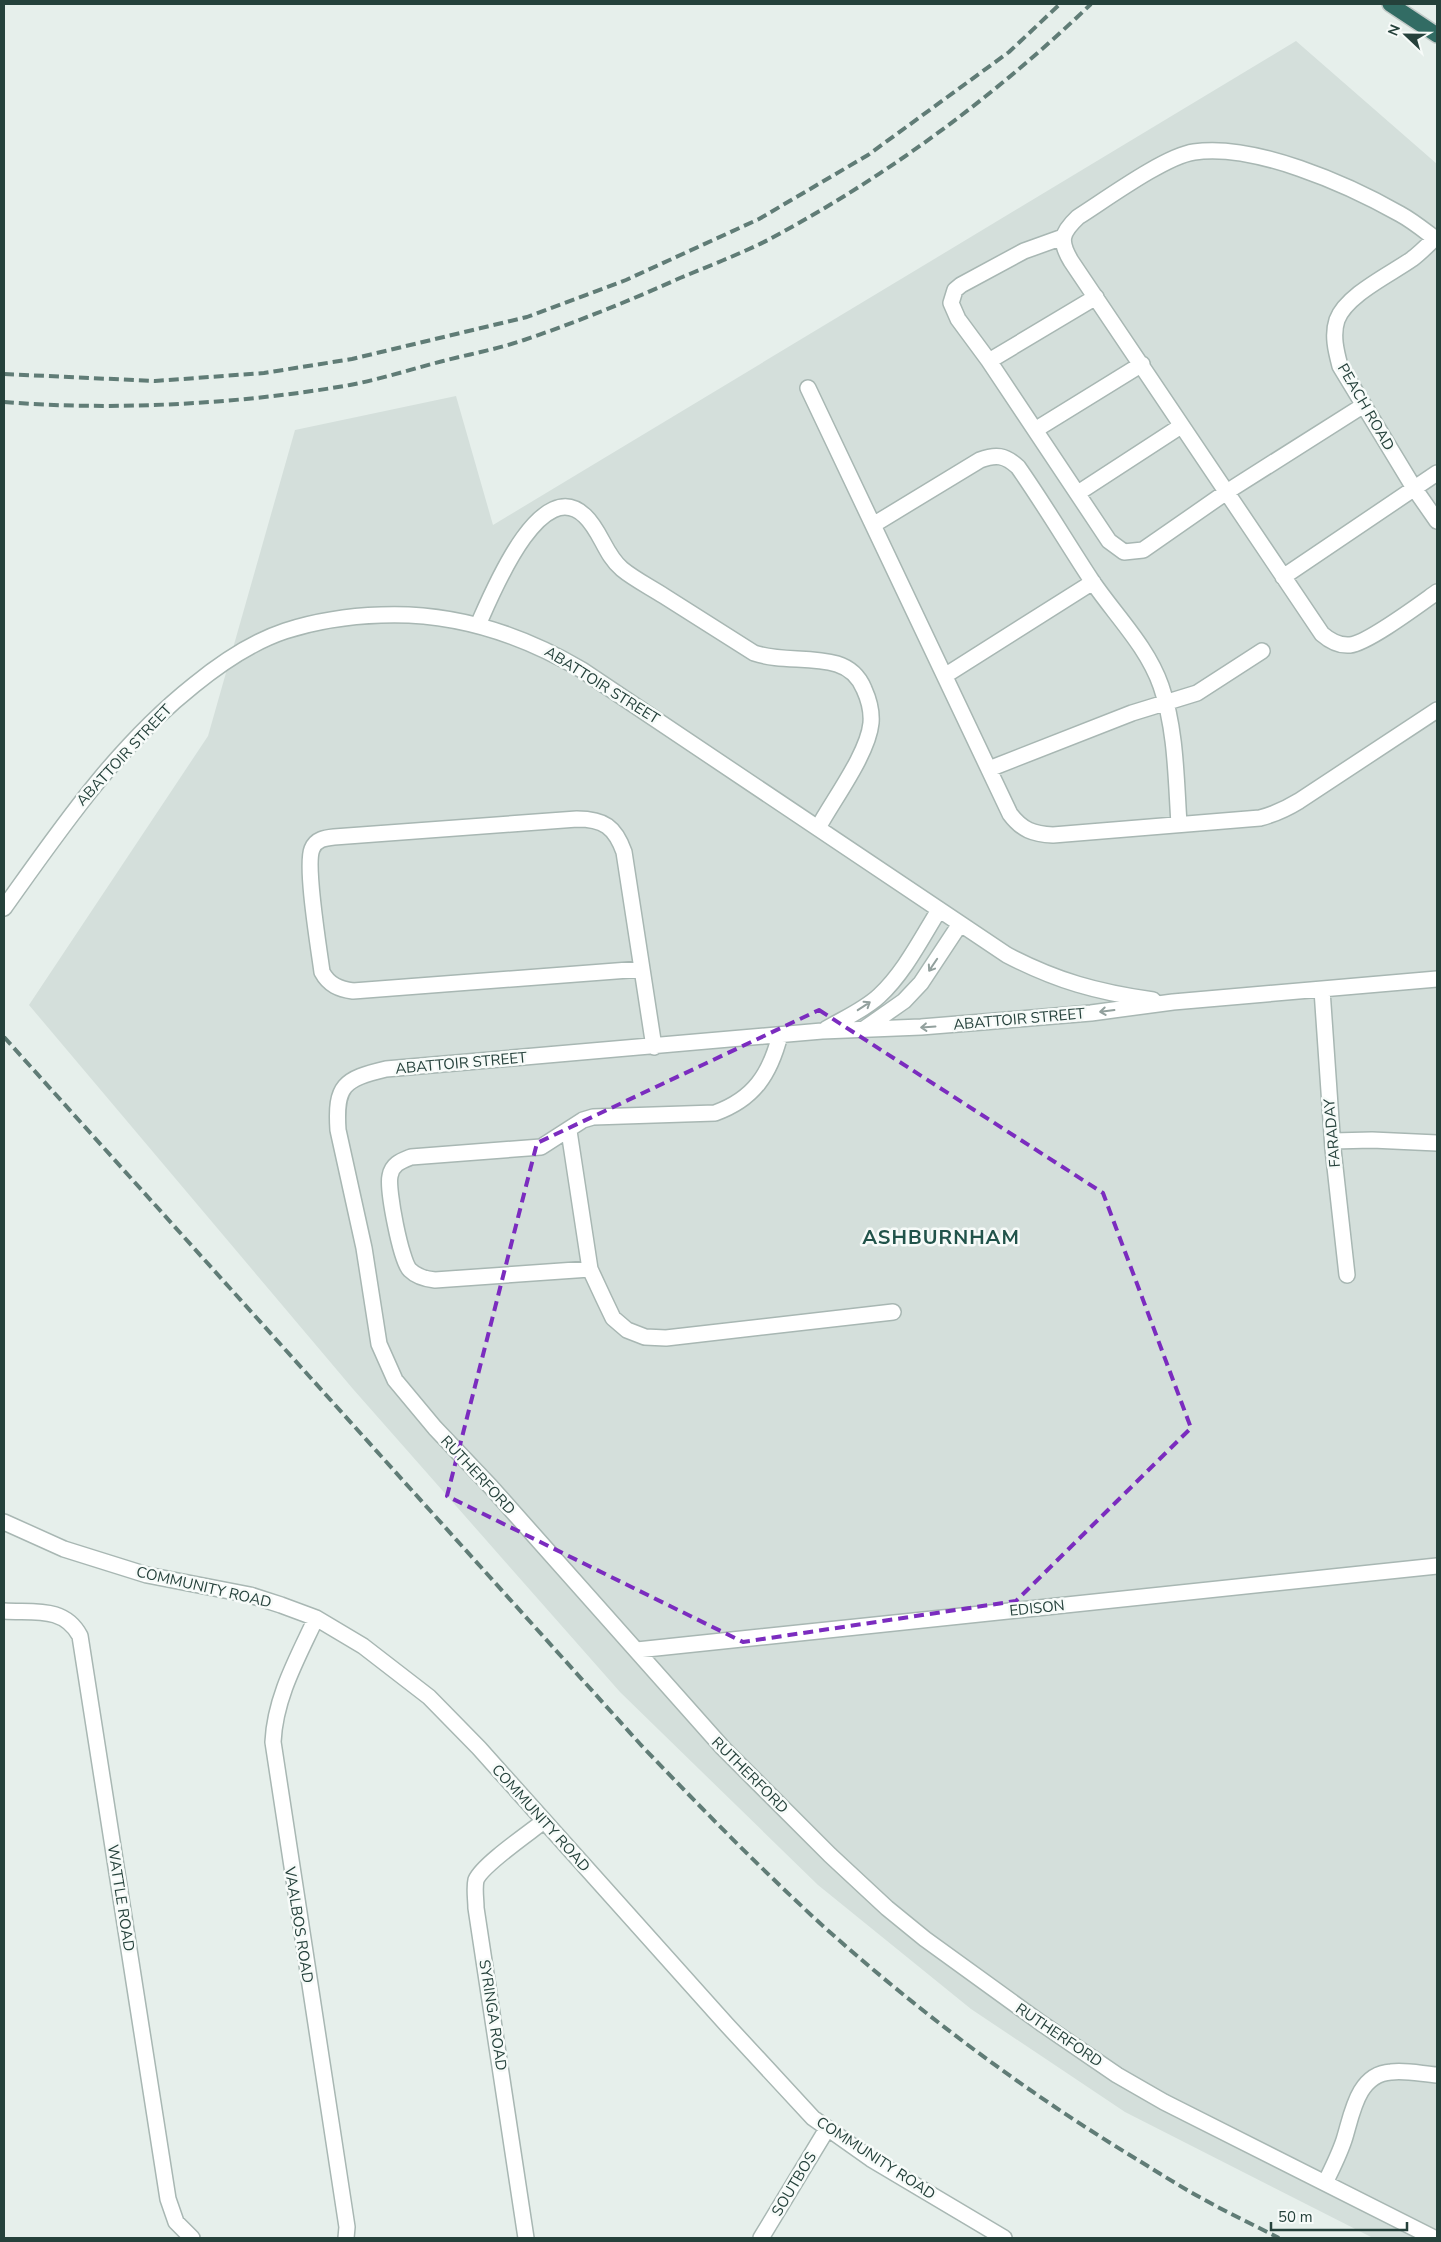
<svg xmlns="http://www.w3.org/2000/svg" width="1441" height="2242" font-family="'Nunito Sans',sans-serif">
<rect width="100%" height="100%" fill="#e6efeb"/>
<!-- built -->
<path fill="#d4dfdb" d="M1296,41L1437,164V2238H1373L1125,2112L971,2009L818,1885L620,1692L353,1389L29,1005L208,736L295,430L456,396L493,525Z"/>
<g fill="none" stroke-linecap="round" stroke-linejoin="round">
<defs>
<path id="minor" d="M1063,237L1024,251L961,285L955,290L951,303L958,319L989,361L1109,541L1124,552L1143,550L1225,493L1364,405
M1435,238C1428,245 1420,253 1412,259C1391,274 1346,295 1337,320C1332,335 1336,351 1340,366L1414,488L1437,521
M1437,240C1425,231 1413,221 1400,214C1347,184 1254,143 1194,152C1165,156 1105,200 1078,217C1061,233 1059,241 1071,261L1322,634C1330,641 1339,646 1350,645C1368,643 1420,604 1437,592
M989,361L1096,297
M808,388L1010,814C1022,830 1033,834 1053,835L1260,818C1275,814 1286,809 1299,801L1437,710
M1035,430L1142,364
M1078,493L1181,426
M873,525L980,460C996,454 1005,455 1018,467C1044,504 1067,543 1092,581C1115,615 1147,646 1161,686C1176,729 1176,779 1179,824
M1283,577L1437,473
M478,625C491,596 540,473 585,516C601,531 605,555 622,569C634,579 650,587 664,596C694,615 724,634 754,653C781,662 810,656 837,664C850,668 859,677 864,689C869,700 872,711 871,723C868,754 833,800 818,828
M946,675L1093,582
M989,769L1132,713L1197,693L1262,651
M4,908C61,828 116,747 194,685C221,663 252,642 285,631C316,621 348,616 381,615C453,612 521,634 582,670L1007,955C1057,981 1097,992 1153,1000
M642,969L353,991C339,989 329,985 322,972C319,949 305,866 312,849C316,839 325,838 334,837L577,819C604,819 615,827 624,852L654,1047
M1322,990L1333,1149L1347,1275
M826,1029C843,1019 864,1010 879,996C904,973 921,939 939,910
M864,1029L904,1001L921,983L960,924
M569,1131L590,1269L603,1297L613,1318L627,1330L645,1337L666,1338L893,1312
M1333,1141L1372,1140L1437,1143
M590,1269L435,1280C425,1279 417,1277 410,1270C401,1262 387,1189 390,1176C392,1164 401,1161 411,1157L541,1147L583,1120L593,1117L715,1113C754,1099 770,1074 780,1035
M4,1522L64,1549L147,1575L250,1595L281,1605L316,1618L363,1646L429,1697L479,1748L727,2025L813,2118L871,2159L1004,2238
M4,1611C34,1613 64,1606 80,1636L168,2199L176,2222L192,2238
M316,1618C298,1657 275,1697 273,1742L347,2227L346,2238
M637,1650L1437,1566
M1325,2183C1332,2169 1339,2155 1344,2140C1352,2115 1357,2074 1391,2072C1406,2070 1422,2074 1437,2075
M526,2238L476,1908C476,1899 474,1889 476,1880C482,1865 529,1833 544,1821
M761,2238L827,2129
M1434,2238L1164,2102L1117,2075L1041,2023L925,1939L887,1908L830,1855L723,1748L491,1487L435,1428L395,1380L379,1344L364,1248L338,1130C335,1085 344,1079 386,1069L822,1031L921,1027L1007,1020L1091,1013L1173,1002L1437,979"/>
<path id="highway" d="M1390,4L1437,35"/>
</defs>
<!-- minor casing -->
<use href="#minor" stroke="#a8b7b3" stroke-width="18"/>
<!-- highway casing -->
<use href="#highway" stroke="#c2cac8" stroke-width="18"/>
<!-- minor -->
<use href="#minor" stroke="#fff" stroke-width="15"/>
<!-- highway -->
<use href="#highway" stroke="#326c64" stroke-width="15"/>
<!-- rail -->
<path stroke="#607c76" stroke-width="4" stroke-dasharray="10 5" stroke-linecap="butt" d="M4,374L155,381L264,373L352,359L527,317L626,280L759,219L868,155L1009,52L1060,4
M4,402C114,411 241,404 350,385C381,379 412,369 443,361C470,354 498,349 524,340C577,322 629,301 680,278C709,266 740,254 768,240C886,177 994,97 1091,4
M4,1037L641,1745C700,1807 760,1868 823,1926C919,2012 1023,2090 1133,2157C1156,2171 1179,2186 1203,2199C1228,2213 1254,2225 1279,2238"/>
</g>
<!-- one-way arrows -->
<defs><path id="oneway-shaft" d="M-6 0H5M1.5-3L5.5 0L1.5 3" fill="none" stroke-width="1.6" stroke-linecap="round" stroke-linejoin="round" transform="scale(1.25)"/></defs>
<g stroke="#92a09d">
<use href="#oneway-shaft" transform="translate(933 965) rotate(124)"/>
<use href="#oneway-shaft" transform="translate(864 1006) rotate(-33)"/>
<use href="#oneway-shaft" transform="translate(1107 1011) rotate(173)"/>
<use href="#oneway-shaft" transform="translate(928 1027) rotate(176)"/>
</g>
<!-- marked area -->
<path fill="none" stroke="#7b2cbf" stroke-width="4" stroke-dasharray="10 6" stroke-linejoin="round" d="M819,1010L1103,1193L1191,1428L1016,1601L743,1642L447,1496L537,1143Z"/>
<g text-anchor="middle" dominant-baseline="central" stroke-width="5" stroke-linejoin="round" paint-order="stroke">
<!-- street labels -->
<g font-size="15" fill="#25413b" stroke="#f7fbf9">
<text transform="translate(1366 407) rotate(60)">PEACH ROAD</text>
<text transform="translate(602 685) rotate(32)">ABATTOIR STREET</text>
<text transform="translate(124 755) rotate(-47)">ABATTOIR STREET</text>
<text transform="translate(1019 1019) rotate(-5)">ABATTOIR STREET</text>
<text transform="translate(461 1063) rotate(-5)">ABATTOIR STREET</text>
<text transform="translate(1332 1133) rotate(-95)">FARADAY</text>
<text transform="translate(478 1475) rotate(47)">RUTHERFORD</text>
<text transform="translate(204 1587) rotate(13)">COMMUNITY ROAD</text>
<text transform="translate(1037 1608) rotate(-6)">EDISON</text>
<text transform="translate(750 1775) rotate(45)">RUTHERFORD</text>
<text transform="translate(541 1818) rotate(48)">COMMUNITY ROAD</text>
<text transform="translate(121 1898) rotate(81)">WATTLE ROAD</text>
<text transform="translate(299 1925) rotate(81)">VAALBOS ROAD</text>
<text transform="translate(493 2015) rotate(81)">SYRINGA ROAD</text>
<text transform="translate(1059 2035) rotate(34)">RUTHERFORD</text>
<text transform="translate(876 2158) rotate(33)">COMMUNITY ROAD</text>
<text transform="translate(794 2184) rotate(-59)">SOUTBOS</text>
</g>
<!-- district labels -->
<g font-size="20" font-weight="bold" letter-spacing="1" fill="#21534a" stroke="#f7fbf9">
<text x="941" y="1237">ASHBURNHAM</text>
</g>
</g>
<!-- border -->
<rect width="1441" height="2242" fill="none" stroke="#25413b" stroke-width="10"/>
<!-- north arrow -->
<g transform="translate(1406 35) rotate(292)" stroke="#f7fbf9" stroke-width="4" paint-order="stroke">
<path d="M0-4L9 19L0 12L-9 19Z" fill="#25413b"/>
<text y="-8" font-size="14" font-weight="bold" text-anchor="middle" fill="#25413b">N</text>
</g>
<!-- scale -->
<path d="M1271 2222v8h136v-8" fill="none" stroke="#25413b" stroke-width="2.5"/>
<text x="1278" y="2222" font-size="15" fill="#25413b" stroke="#f7fbf9" stroke-width="4" paint-order="stroke">50 m</text>
</svg>
